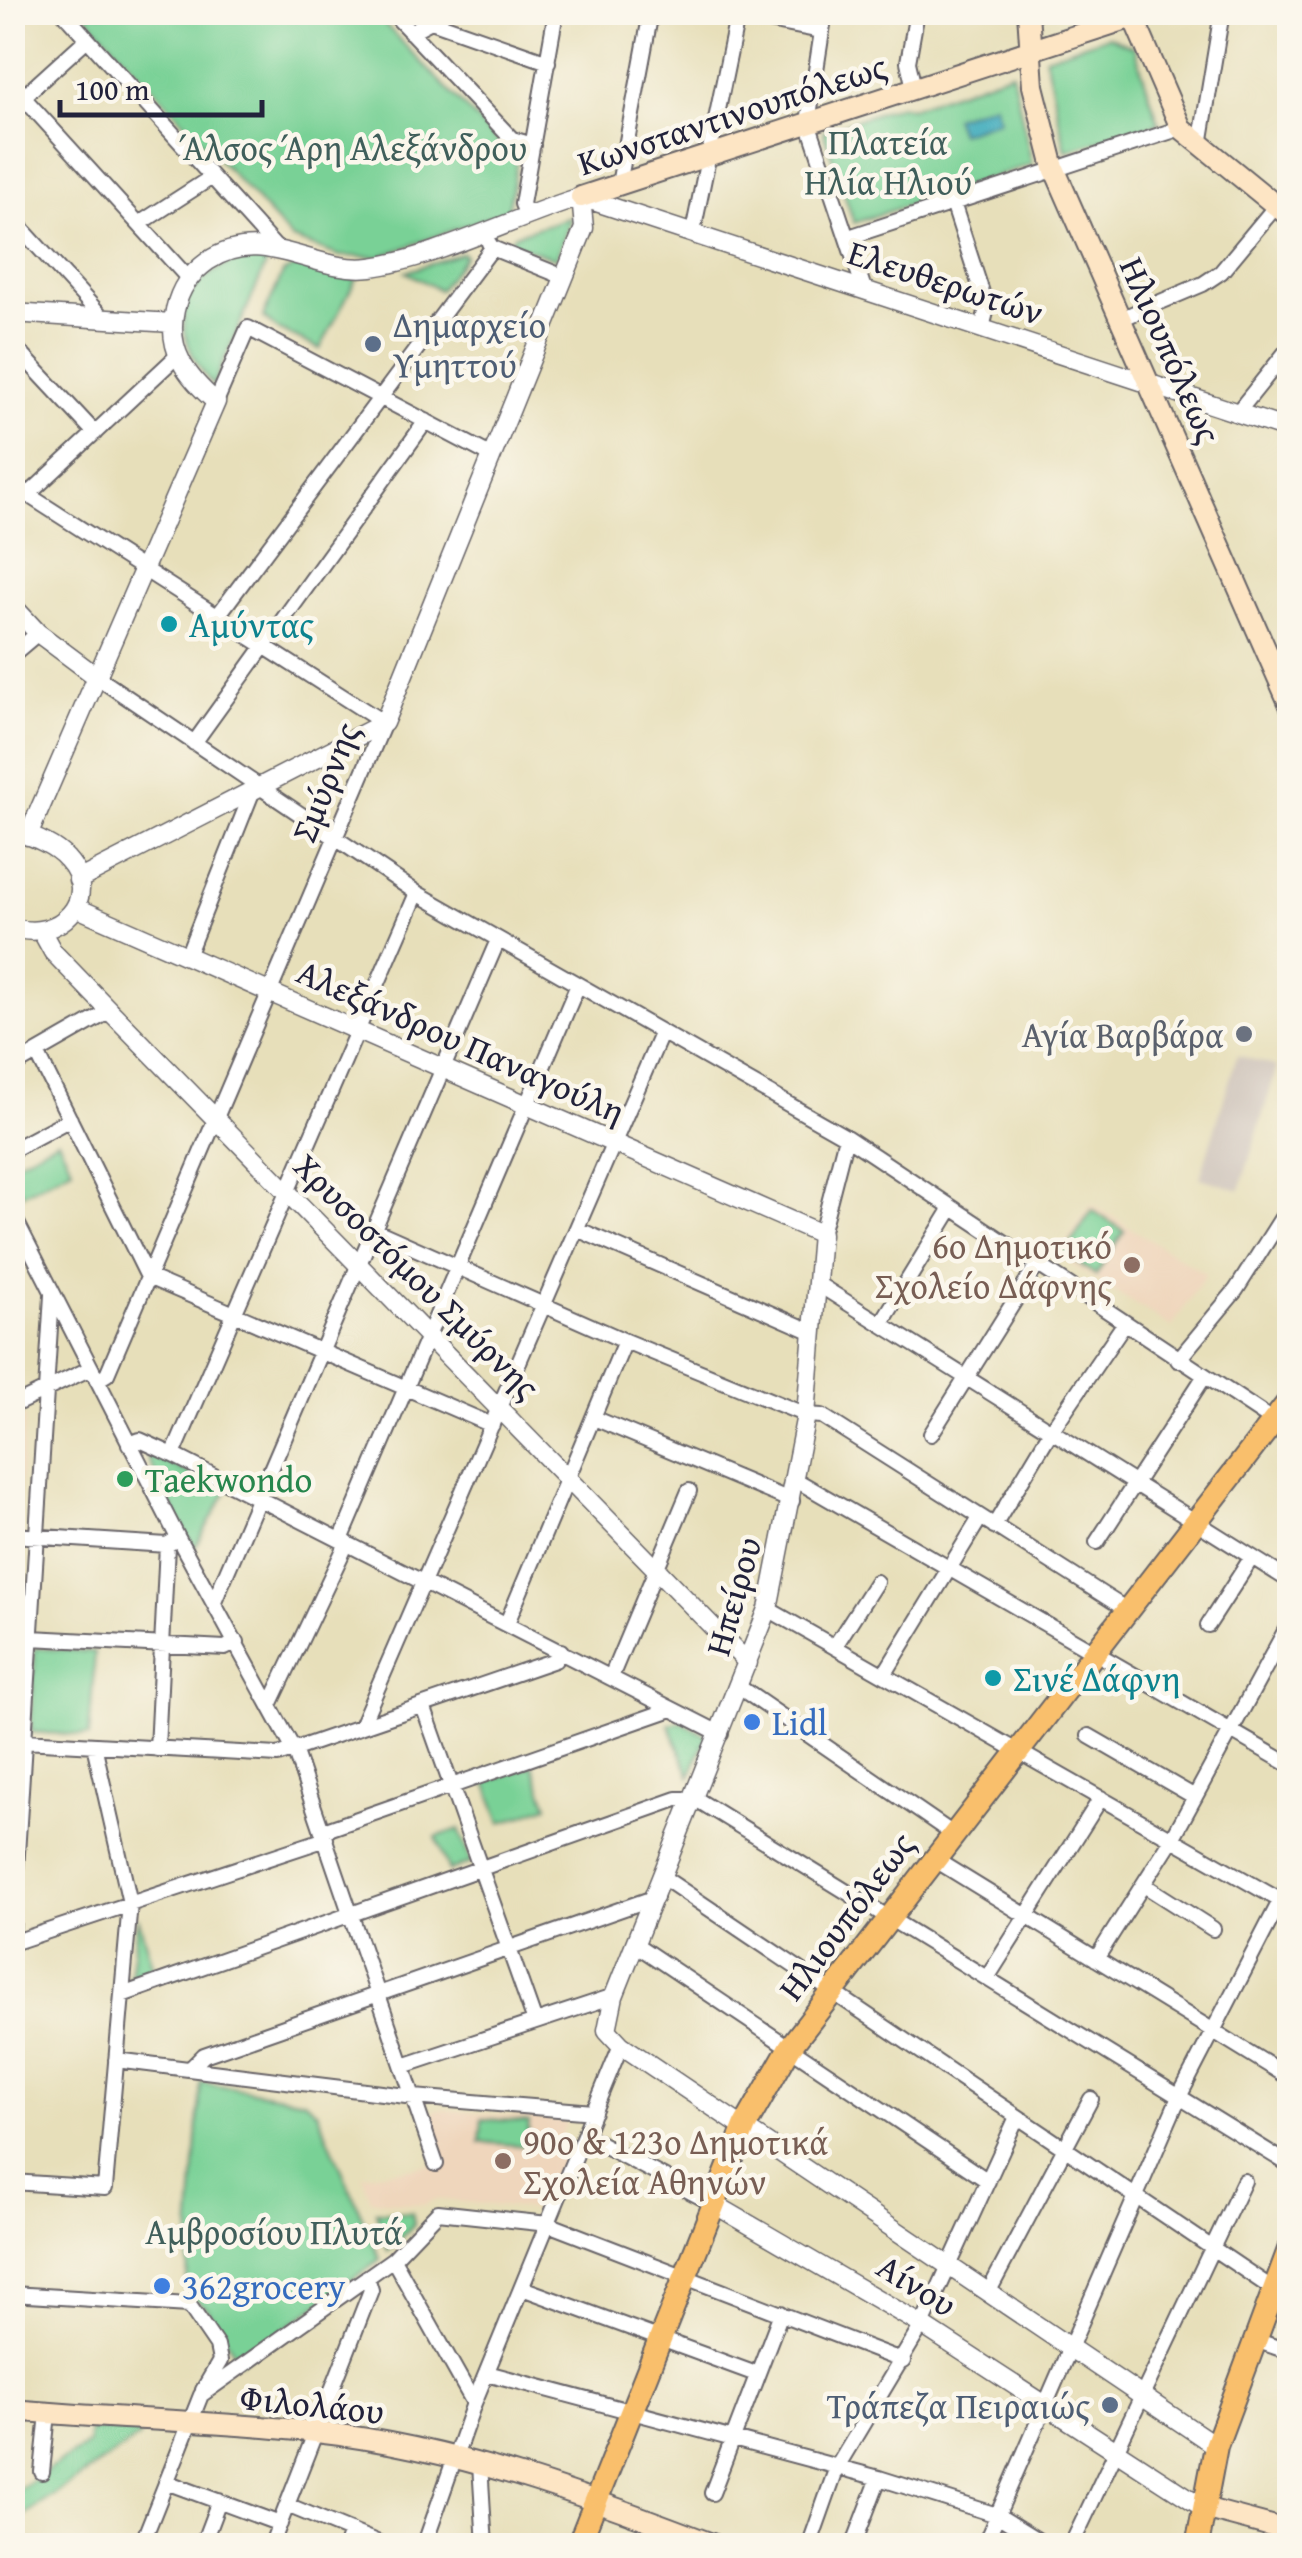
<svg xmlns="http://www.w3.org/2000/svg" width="1302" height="2558" font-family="'Gentium Book Plus',serif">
<rect width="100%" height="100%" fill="#fbf7ec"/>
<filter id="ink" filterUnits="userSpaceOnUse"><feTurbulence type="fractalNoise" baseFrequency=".01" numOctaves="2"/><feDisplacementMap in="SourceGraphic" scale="20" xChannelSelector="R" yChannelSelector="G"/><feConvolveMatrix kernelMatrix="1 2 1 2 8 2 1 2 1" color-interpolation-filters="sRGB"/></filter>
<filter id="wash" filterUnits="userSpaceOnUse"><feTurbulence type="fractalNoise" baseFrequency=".0048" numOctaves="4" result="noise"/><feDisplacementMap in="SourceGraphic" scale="40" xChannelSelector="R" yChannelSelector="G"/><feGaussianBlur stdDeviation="2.25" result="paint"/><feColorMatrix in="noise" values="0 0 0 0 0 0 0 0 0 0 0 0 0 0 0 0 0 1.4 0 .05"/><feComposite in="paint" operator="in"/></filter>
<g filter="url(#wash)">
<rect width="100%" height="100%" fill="#e7dfba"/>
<!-- built -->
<path fill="#efd6bc" d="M1091,1204L1206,1274L1172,1327L1058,1256Z
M17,1412L25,1418L18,1513L13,1517L12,1414Z
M436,2109L567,2121L554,2155L563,2159L545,2211L435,2199L424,2205L371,2200L362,2175L443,2163L430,2117Z"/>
<!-- industrial -->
<path fill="#cdc2b9" d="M1237,1055L1277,1067L1240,1190L1200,1178Z"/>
<!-- green -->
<path fill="#79d196" stroke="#4e7a68" stroke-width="2.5" d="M84,13H374L517,162L508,210L379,257L340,256L292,239Z
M1108,36L1134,47L1159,123L1066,151L1045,57Z
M1012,72L1032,164L854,223L823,131L900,105L910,108Z
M571,217L556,259L509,242L514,235Z
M462,253L465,256L439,290L406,272Z
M240,259L268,260L213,386C171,334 169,285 240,259Z
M296,266L356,279L320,349L277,329L263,317L283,273Z
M58,1140L72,1168L22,1194L13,1175V1164Z
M1092,1210L1124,1231L1096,1275L1064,1254Z
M149,1454L227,1491L194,1549L148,1459Z
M35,1648L95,1652L89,1736L31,1732Z
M681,1721L707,1736L690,1776L669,1724Z
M533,1765L548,1806L501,1823L486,1782Z
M459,1829L471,1863L449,1871L436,1837Z
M138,1917L155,1975L129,1983Z
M201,2082L304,2100L317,2112L380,2259L240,2362L207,2308L186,2292Z
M482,2119L529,2122L527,2146L480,2142Z
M376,2212L412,2213L414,2224L388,2251Z
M142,2428L139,2437L13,2523V2493L88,2444L90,2430Z"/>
<!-- water -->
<path fill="#3dabbc" stroke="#30667c" stroke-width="2.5" d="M994,104L999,120L960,133L954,117Z"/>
</g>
<g filter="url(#ink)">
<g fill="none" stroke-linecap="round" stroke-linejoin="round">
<defs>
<path id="minor" d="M63,12L276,248
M392,12L512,139L533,145
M723,12L821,31
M825,12L808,122L864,289
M410,32L431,21L548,62
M12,85L188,278
M914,88L908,62L917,12
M12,107L87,39
M1200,145L1222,12
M619,184L651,12
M953,203L987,308L982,328
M527,215L522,204L556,12
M12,218L103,318
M139,224L212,177
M693,232L738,12
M849,237L1181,128
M489,243L492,248L564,277
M1118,320L1203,284L1221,272L1290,189
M12,344L95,433
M216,402L248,328L492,456
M1237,413L1290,347
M12,479L28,495L384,723L107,1374L97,1380
M28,495L177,356
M216,618L492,248
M12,655L38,633
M1276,672L1290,656
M97,677L417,893L846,1137L1290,1432
M194,743L426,421
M187,956L255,785
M37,1053L148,1277L492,1425
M12,1067L110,1011
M12,1150L70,1119
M12,1213L178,1538L295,1752L436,2164
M577,1229L813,1332
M374,1230L625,1341L806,1415L822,1416L1127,1610
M821,1234L846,1137
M816,1283L1290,1581
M881,1324L952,1208
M1178,1360L1236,1290L1290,1205
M12,1406L91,1368
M594,1418L792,1501
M931,1434L1037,1265
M129,1444L140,1440L173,1455L721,1734
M173,1455L417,893
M796,1480L1290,1765
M994,1526L1051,1431L1124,1324
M12,1535L167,1545L175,1540
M341,1540L577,987
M1097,1542L1204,1377
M214,1602L498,940
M768,1609L1290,1906
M507,1623L625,1341
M1208,1625L1252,1557
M31,1638L225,1648L237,1642
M835,1646L876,1582
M884,1675L980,1518
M611,1677L689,1491
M12,1678H13
M739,1687L953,1834
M271,1703L347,1543
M423,1706L535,2022
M361,1726L661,1034
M1089,1736L1195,1797
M24,1741L278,1755L555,1660L561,1651
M157,1749L167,1545
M323,1831L672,1709
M934,1859L1290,2078
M664,1878L1273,2289
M1144,1885L1213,1929
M12,1934L52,1295
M12,1943L326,1839
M635,1944L988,2181
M1096,1959L1172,1839L1290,1622
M987,1978L1101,1798
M122,1995L677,1799H696L1290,2165
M116,2060L414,2097L594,2112
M403,2066L614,1996
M192,2067L204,2055L656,1897
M584,2135L714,2204
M12,2182L105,2188L130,1903L94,1745
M393,2259L474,2403
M522,2288L756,2374
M989,2291L1091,2099
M12,2294L189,2305L217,2346L220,2361L203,2390
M1255,2340L1290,2352
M487,2373L879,2478L997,2515L1047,2546
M480,2464L485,2546
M42,2472L48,2413
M166,2482L280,2524
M712,2493L781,2313
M287,2505L386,2546
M141,2546L201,2395L393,2259L438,2212L548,2224L903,2361
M202,2546L219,2501
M271,2546L371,2290L367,2277
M346,2546L351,2531
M424,2546L474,2403L621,2045
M809,2546L837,2467L922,2325L1017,2117
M853,2546L879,2478
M984,2546L1179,2097L1290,1882
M1071,2546L1244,2181"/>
<path id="tertiary" d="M581,197L1290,430
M12,313L172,323
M12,605L38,633L97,677
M12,829C30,836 54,844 67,859C103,898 58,944 12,927
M28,836L216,402C187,377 166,350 175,310C180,288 190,274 208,261C263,224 313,274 371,267C434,259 517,216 581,197
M78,880L384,723L584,228L581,197
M75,907L821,1234L806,1415L768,1609L614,1996L607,2030L621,2045L1216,2446
M42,932L53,952L110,1011L748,1663
M714,2204L922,2325L1204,2508"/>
<path id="secondary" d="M1028,12L1033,86L1054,168L1290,705
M581,197L1133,17L1181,128L1290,217
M12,2410C113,2419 215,2421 316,2432C455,2447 587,2496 717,2546
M1204,2508L1290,2531"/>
<path id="primary" d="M578,2546L745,2126L790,2047L1290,1400
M1197,2546L1216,2446L1290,2247"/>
</defs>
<!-- minor casing -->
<use href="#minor" stroke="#676467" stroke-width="18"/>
<!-- tertiary casing -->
<use href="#tertiary" stroke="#676467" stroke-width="21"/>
<!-- secondary casing -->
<use href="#secondary" stroke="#676467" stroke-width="24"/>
<!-- primary casing -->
<use href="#primary" stroke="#676467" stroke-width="26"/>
<!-- minor -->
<use href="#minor" stroke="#fff" stroke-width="14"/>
<!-- tertiary -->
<use href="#tertiary" stroke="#fff" stroke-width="18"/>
<!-- secondary -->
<use href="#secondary" stroke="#fde5c4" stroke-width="20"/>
<!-- primary -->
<use href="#primary" stroke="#f9bf6c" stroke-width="22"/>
</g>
</g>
<!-- markers -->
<g fill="#5c6f8a" stroke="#fbf7ec" stroke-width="4">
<circle cx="373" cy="344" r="10"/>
<circle cx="1110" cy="2405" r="10"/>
</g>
<g fill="#0f9aa8" stroke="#fbf7ec" stroke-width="4">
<circle cx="169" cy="624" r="10"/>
<circle cx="993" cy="1678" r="10"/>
</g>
<circle fill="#6b7280" stroke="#fbf7ec" stroke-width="4" cx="1244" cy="1034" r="10"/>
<g fill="#8d6e63" stroke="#fbf7ec" stroke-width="4">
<circle cx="1132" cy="1265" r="10"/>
<circle cx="503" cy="2161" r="10"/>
</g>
<circle fill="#2e9e5b" stroke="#fbf7ec" stroke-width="4" cx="125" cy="1479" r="10"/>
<g fill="#3f7fe0" stroke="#fbf7ec" stroke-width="4">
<circle cx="752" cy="1722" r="10"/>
<circle cx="162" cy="2286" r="10"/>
</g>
<g text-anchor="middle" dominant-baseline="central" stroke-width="9" stroke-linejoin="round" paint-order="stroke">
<!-- street labels -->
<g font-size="35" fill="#22223b" stroke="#fbf7ec">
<text transform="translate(732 114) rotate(-18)">Κωνσταντινουπόλεως</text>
<text transform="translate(946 282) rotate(18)">Ελευθερωτών</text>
<text transform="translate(1171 350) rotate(66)">Ηλιουπόλεως</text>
<text transform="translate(325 782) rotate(-68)">Σμύρνης</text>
<text transform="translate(461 1041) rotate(24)">Αλεξάνδρου Παναγούλη</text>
<text transform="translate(417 1276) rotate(45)">Χρυσοστόμου Σμύρνης</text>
<text transform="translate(733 1596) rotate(-74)">Ηπείρου</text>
<text transform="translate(846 1916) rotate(-53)">Ηλιουπόλεως</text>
<text transform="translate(917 2285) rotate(32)">Αίνου</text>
<text transform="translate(312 2404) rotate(6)">Φιλολάου</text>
</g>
<!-- park labels -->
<g font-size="35" fill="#405f5b" stroke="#fbf7ec">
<text x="888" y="141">Πλατεία<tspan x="888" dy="40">Ηλία Ηλιού</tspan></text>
<text x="353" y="147">Άλσος Άρη Αλεξάνδρου</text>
<text x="274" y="2231">Αμβροσίου Πλυτά</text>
</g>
<!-- service labels -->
<g font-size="35" fill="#4e5e75" stroke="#fbf7ec" text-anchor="start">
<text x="393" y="324">Δημαρχείο<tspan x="393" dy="40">Υμηττού</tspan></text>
<text x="1090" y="2405" text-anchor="end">Τράπεζα Πειραιώς</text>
</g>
<!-- culture labels -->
<g font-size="35" fill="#0d838f" stroke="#fbf7ec" text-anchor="start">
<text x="189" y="624">Αμύντας</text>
<text x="1013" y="1678">Σινέ Δάφνη</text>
</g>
<!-- worship labels -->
<g font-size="35" fill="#5b616d" stroke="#fbf7ec" text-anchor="end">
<text x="1224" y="1034">Αγία Βαρβάρα</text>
</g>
<!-- education labels -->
<g font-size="35" fill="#785e54" stroke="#fbf7ec" text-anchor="end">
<text x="1112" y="1245">6ο Δημοτικό<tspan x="1112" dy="40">Σχολείο Δάφνης</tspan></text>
<text x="523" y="2141" text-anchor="start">90ο &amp; 123ο Δημοτικά<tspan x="523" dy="40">Σχολεία Αθηνών</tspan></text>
</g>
<!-- leisure labels -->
<g font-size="35" fill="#27864d" stroke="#fbf7ec" text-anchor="start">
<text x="145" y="1479">Taekwondo</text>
</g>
<!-- shop labels -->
<g font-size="35" fill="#366cbe" stroke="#fbf7ec" text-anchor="start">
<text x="772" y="1722">Lidl</text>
<text x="182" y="2286">362grocery</text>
</g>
</g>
<!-- margin -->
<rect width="1302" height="2558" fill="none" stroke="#fbf7ec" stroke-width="50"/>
<!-- scale -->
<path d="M60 100v15h202v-15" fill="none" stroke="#22223b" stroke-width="5"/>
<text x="75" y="100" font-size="30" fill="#22223b" stroke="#fbf7ec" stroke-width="8" paint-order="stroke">100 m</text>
</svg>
